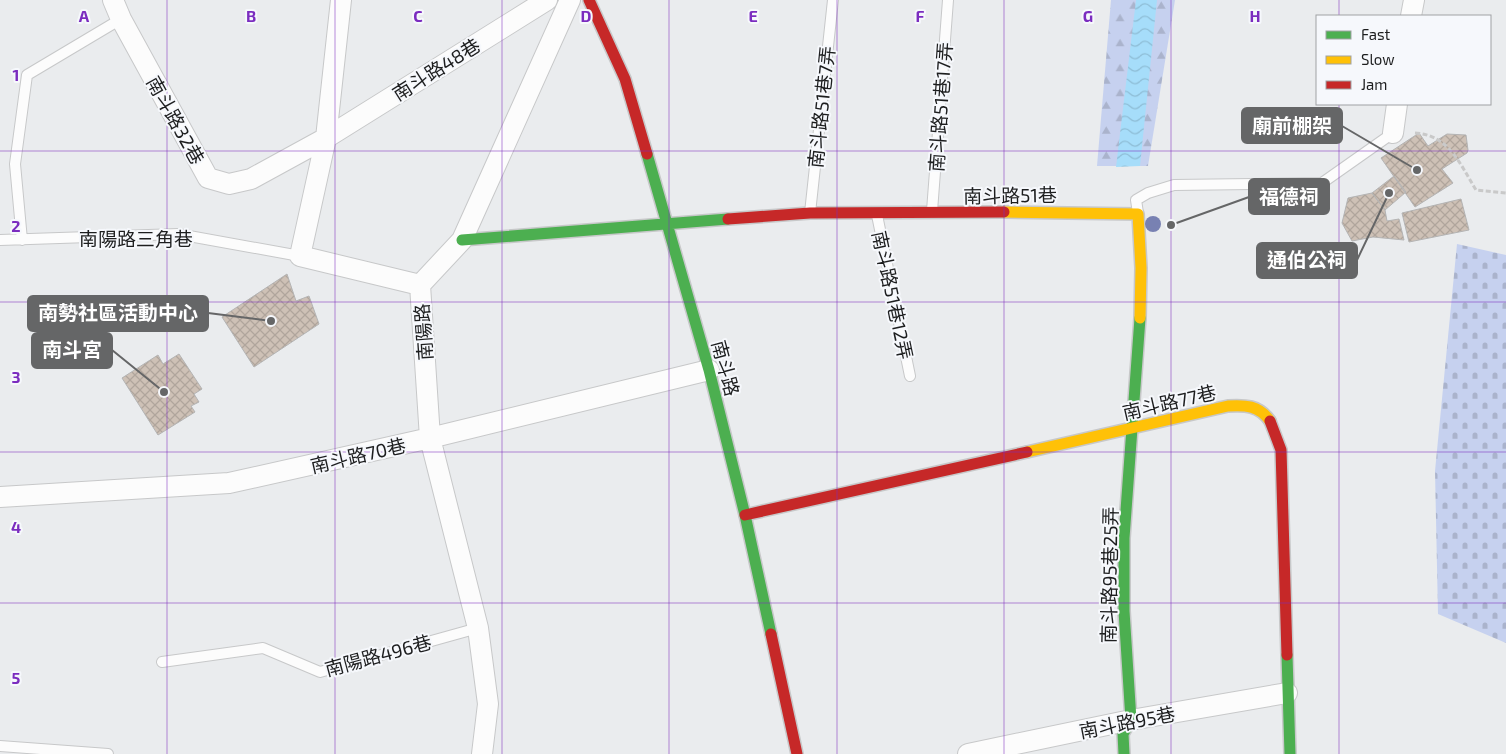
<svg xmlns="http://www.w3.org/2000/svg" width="1506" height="754" font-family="'Exo 2','Noto Sans TC',sans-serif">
<defs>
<pattern id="forest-firs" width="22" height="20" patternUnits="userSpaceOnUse" patternTransform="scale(1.25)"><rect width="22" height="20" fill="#c6d1ef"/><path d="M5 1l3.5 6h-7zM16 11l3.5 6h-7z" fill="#aab3cc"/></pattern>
<pattern id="cemetery-stones" width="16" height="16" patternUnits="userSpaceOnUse" patternTransform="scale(1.25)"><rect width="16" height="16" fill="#c6d1ef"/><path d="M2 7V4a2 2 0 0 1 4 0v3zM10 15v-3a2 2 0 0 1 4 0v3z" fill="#aab3cc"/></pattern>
<pattern id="water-waves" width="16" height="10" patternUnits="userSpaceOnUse" patternTransform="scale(1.25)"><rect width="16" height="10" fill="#a6ddfa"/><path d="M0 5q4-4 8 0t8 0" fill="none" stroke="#8ebdd6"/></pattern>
<pattern id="building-cross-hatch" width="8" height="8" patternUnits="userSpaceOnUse" patternTransform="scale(1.25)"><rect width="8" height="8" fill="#cec1b6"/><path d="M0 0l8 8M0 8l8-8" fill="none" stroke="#b0a59c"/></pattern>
</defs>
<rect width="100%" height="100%" fill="#eaecee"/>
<!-- forest -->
<path fill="url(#forest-firs)" d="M1111,0H1175L1148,166H1097Z"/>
<!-- cemetery -->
<path fill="url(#cemetery-stones)" d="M1457,244L1506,255V643L1438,614L1435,471Z"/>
<!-- water -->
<path fill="url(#water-waves)" d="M1136,0H1157L1140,166L1116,167Z"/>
<!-- building -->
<path fill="url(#building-cross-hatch)" stroke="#b4b4b4" d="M1419,133L1428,146L1447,134L1466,135L1468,150L1467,153L1442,169L1453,183L1415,207L1381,158Z
M1394,176L1406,192L1385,210L1372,193Z
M1372,193L1385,210L1387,221L1399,219L1404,240L1373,237L1352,241L1342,223L1348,198Z
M1461,199L1469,230L1409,242L1402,213Z
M287,274L296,301L309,296L319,324L254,367L222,317Z
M179,354L202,389L194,394L199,402L191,406L195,412L158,435L122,378L158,355L163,364Z"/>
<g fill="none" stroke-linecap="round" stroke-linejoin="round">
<defs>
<path id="lane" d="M932,211L948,0
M810,213L833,0
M1138,213L1136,200L1148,193L1174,185L1322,183L1393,133
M877,215L910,376
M0,240L178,234L300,256
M22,240L15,164L27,75L121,19
M162,662L263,648L320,672L478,628
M0,746L108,754"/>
<path id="street" d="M113,0L121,19L208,178L229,184L251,179L326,138L547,0
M341,0L326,138L300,256L420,285L430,438L478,628L488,704L482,754
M1411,16L1414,0
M1393,133L1397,104
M420,285L462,240L570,0
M0,497L229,483L430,438L709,370
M968,754L1131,720L1287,693"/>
<path id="fast" d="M647,154L709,370L745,515L771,634
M462,240L728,219
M1287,655L1290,754
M1124,754L1123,734L1131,720L1124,611V538L1140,318"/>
<path id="slow" d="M1004,212L1138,214L1141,268L1140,318
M1027,452L1228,406C1245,405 1259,405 1270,421"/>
<path id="jam" d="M589,0L625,79L647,154
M728,219L810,213L1004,212
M1270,421L1281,450L1287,655
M745,515L1027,452
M771,634L797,754"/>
</defs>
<!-- lane casing -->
<use href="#lane" stroke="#c7c8c9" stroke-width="12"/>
<!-- street casing -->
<use href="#street" stroke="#c7c8c9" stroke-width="22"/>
<!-- fast casing -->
<use href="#fast" stroke="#c7c8c9" stroke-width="14"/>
<!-- slow casing -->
<use href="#slow" stroke="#c7c8c9" stroke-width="14"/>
<!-- jam casing -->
<use href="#jam" stroke="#c7c8c9" stroke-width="14"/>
<!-- path -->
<path stroke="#c9c9c9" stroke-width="3" stroke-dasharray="5 2.5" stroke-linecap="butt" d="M1415,133C1449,135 1460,164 1476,190L1506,193"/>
<!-- lane -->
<use href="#lane" stroke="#fcfcfc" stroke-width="10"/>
<!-- street -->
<use href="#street" stroke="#fcfcfc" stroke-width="20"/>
<!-- fast -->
<use href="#fast" stroke="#4caf50" stroke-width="11"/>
<!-- slow -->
<use href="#slow" stroke="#ffc107" stroke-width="11"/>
<!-- jam -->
<use href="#jam" stroke="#c62828" stroke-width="11"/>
</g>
<!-- trees -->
<circle fill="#7881b2" cx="1153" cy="224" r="8"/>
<!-- grid -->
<path fill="none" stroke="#7b2cbf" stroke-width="1" stroke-opacity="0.55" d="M167,0V754M335,0V754M502,0V754M669,0V754M837,0V754M1004,0V754M1171,0V754M1339,0V16M1339,104V754M0,151H1506M0,302H1506M0,452H1506M0,603H1506"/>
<g text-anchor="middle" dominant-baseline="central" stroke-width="4" stroke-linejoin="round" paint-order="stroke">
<!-- street labels -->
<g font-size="19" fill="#1d1e1f" stroke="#f6f8fc">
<text transform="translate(436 69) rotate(-32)">南斗路48巷</text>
<text transform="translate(821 107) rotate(-84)">南斗路51巷7弄</text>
<text transform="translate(940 107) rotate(-86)">南斗路51巷17弄</text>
<text transform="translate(176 120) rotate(61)">南斗路32巷</text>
<text transform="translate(1010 195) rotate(-1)">南斗路51巷</text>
<text x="136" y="238">南陽路三角巷</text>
<text transform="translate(893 295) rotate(78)">南斗路51巷12弄</text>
<text transform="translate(423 332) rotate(-94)">南陽路</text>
<text transform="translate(726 368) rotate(75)">南斗路</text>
<text transform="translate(1169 402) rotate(-13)">南斗路77巷</text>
<text transform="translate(358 455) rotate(-13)">南斗路70巷</text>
<text transform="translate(1109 575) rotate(-89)">南斗路95巷25弄</text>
<text transform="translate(378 655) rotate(-15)">南陽路496巷</text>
<text transform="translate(1127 722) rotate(-11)">南斗路95巷</text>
</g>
</g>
<g font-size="16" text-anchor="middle" font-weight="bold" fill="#7b2cbf" stroke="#f6f8fc" stroke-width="4" stroke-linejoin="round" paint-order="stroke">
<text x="84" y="22">A</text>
<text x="251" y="22">B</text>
<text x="418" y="22">C</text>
<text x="586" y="22">D</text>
<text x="753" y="22">E</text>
<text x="920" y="22">F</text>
<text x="1088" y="22">G</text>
<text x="1255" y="22">H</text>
<text x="16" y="81">1</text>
<text x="16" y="232">2</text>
<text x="16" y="383">3</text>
<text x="16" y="533">4</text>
<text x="16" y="684">5</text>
</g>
<!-- callouts -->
<path fill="none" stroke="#656667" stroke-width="2" d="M1417 170L1342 126M1171 225L1249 197M1389 193L1357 260M271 321L208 313M164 392L112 350"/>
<g fill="#656667" stroke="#f6f8fc" stroke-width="2">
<circle cx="1417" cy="170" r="5"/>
<circle cx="1171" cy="225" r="5"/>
<circle cx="1389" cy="193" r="5"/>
<circle cx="271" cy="321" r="5"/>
<circle cx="164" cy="392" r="5"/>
</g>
<g fill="#656667" stroke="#656667" stroke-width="2">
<rect x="1242" y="108" width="100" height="35" rx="5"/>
<rect x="1249" y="179" width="80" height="35" rx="5"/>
<rect x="1257" y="243" width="100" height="35" rx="5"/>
<rect x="28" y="296" width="180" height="35" rx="5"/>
<rect x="32" y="333" width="80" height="35" rx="5"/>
</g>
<g font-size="20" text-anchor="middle" font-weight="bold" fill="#fff">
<text x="1292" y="133">廟前棚架</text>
<text x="1289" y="204">福德祠</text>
<text x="1307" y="267">通伯公祠</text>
<text x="118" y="320">南勢社區活動中心</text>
<text x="72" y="357">南斗宮</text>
</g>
<!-- legend -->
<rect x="1316" y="15" width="175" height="90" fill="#f6f8fc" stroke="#9fa1a4"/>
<rect x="1326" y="31" width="25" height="8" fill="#4caf50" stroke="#9fa1a4"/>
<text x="1361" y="40" font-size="15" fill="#1d1e1f">Fast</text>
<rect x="1326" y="56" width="25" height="8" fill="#ffc107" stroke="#9fa1a4"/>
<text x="1361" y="65" font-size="15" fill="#1d1e1f">Slow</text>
<rect x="1326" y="81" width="25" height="8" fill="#c62828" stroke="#9fa1a4"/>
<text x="1361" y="90" font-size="15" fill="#1d1e1f">Jam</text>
</svg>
